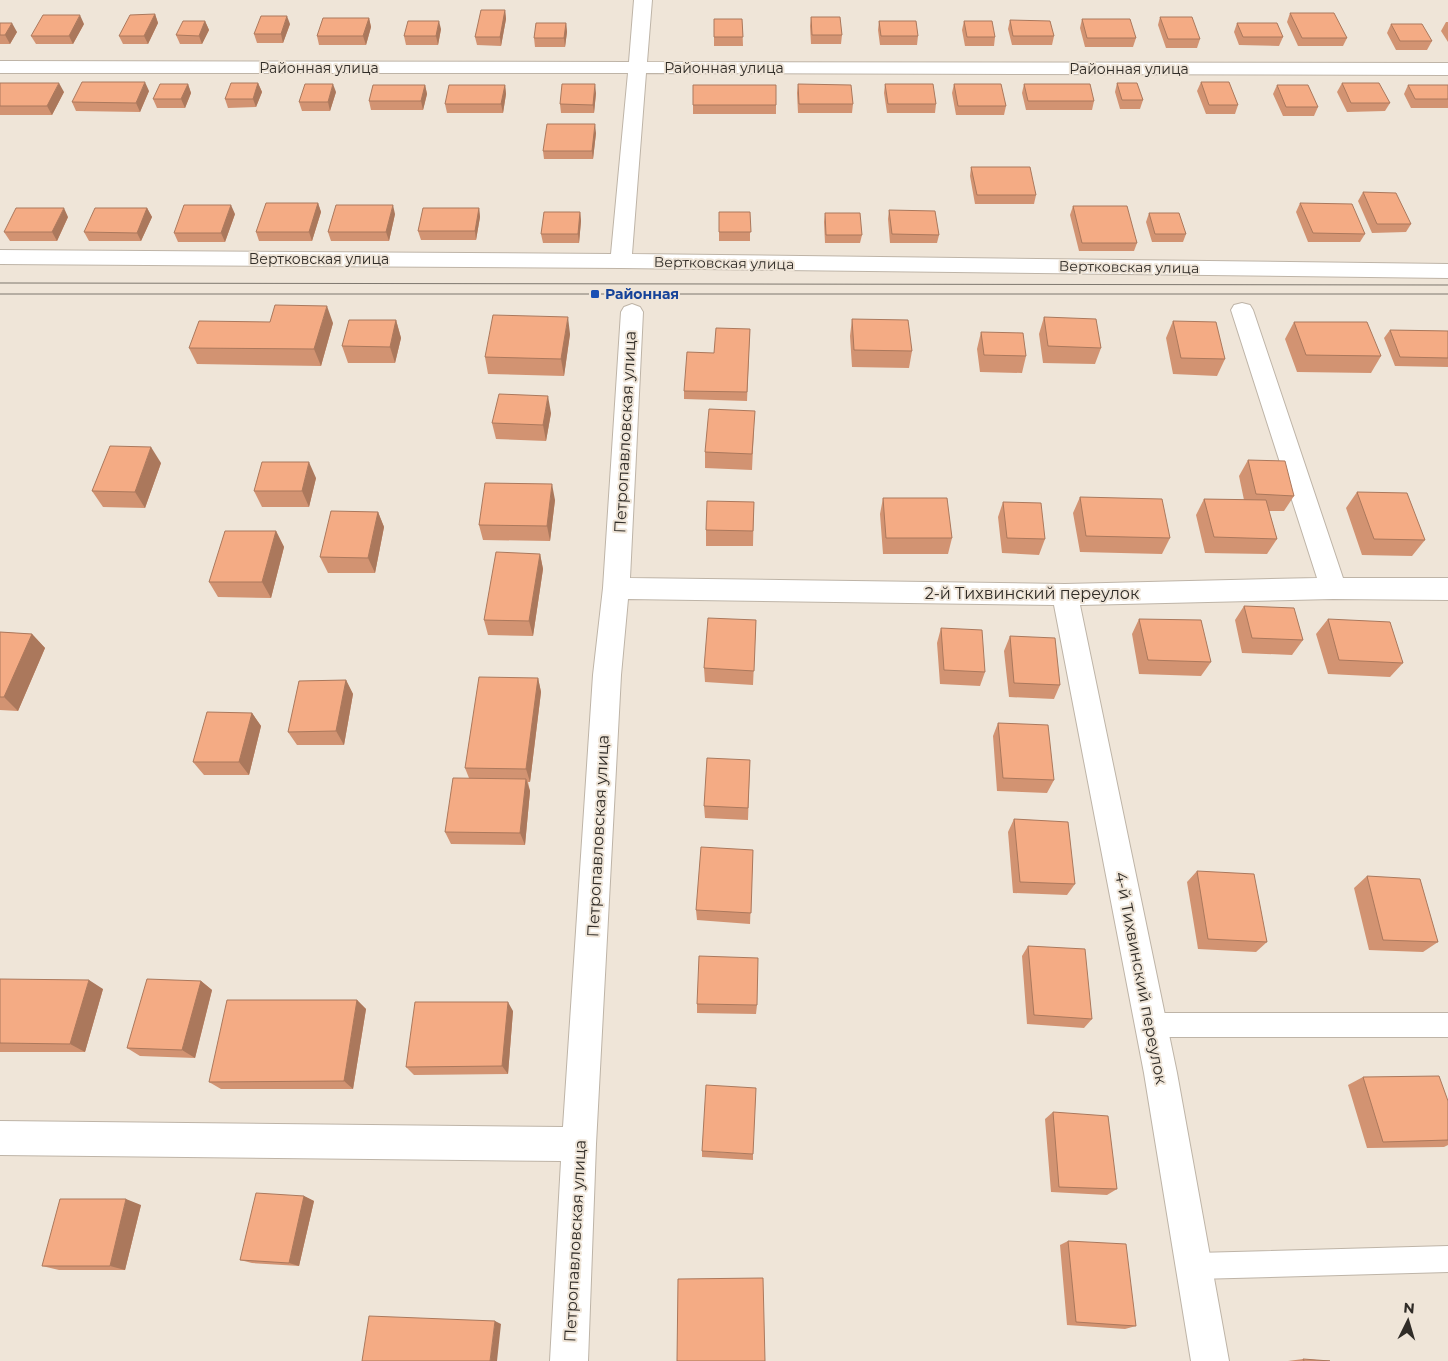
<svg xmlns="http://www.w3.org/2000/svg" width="1448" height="1361" font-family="Montserrat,sans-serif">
<rect width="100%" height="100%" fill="#efe5d8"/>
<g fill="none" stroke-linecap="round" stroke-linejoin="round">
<defs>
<path id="lane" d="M1151,1013H1448V1037H1151L1143,1033L1139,1025L1143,1017Z
M1448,1246V1272L1196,1279L1187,1275L1183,1266L1187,1257L1196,1253Z"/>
<path id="street" d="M634,0H652L647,62L1448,63V75L646,73L632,254L1448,264V278L621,268L0,264V250L611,254L628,73H0V61L629,62Z
M1242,303L1250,305L1253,310L1343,578H1448V600L1333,599L1080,605L1177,1073L1229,1361H1191L1144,1073L1054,605L628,599L621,675L596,1144L588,1361H550L561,1161L0,1155V1121L563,1127L593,675L603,588L621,312L624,307L632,304L640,307L643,312L630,578L1065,584L1317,578L1231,310L1234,305Z"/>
</defs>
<!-- lane casing -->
<use href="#lane" stroke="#beb4a7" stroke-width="2"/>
<!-- street casing -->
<use href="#street" stroke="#beb4a7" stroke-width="2"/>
<!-- lane -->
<use href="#lane" fill="#fff" fill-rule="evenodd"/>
<!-- street -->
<use href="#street" fill="#fff" fill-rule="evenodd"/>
<!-- tram -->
<path stroke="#7d776e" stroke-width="1" d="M0,283L1448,285
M0,294H1448"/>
</g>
<!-- wall -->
<path fill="#d29372" d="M505,10L506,19L501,46L477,45L475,37Z
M1290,13L1347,38L1343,46H1298L1287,22Z
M155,14L158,23L148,44H123L119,36Z
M811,17L842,35L841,44H811L810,26Z
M1160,17L1200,39L1197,48H1166L1158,25Z
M369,18L371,27L366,45H319L317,36Z
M714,19H742L743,46H714Z
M1082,19L1136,38L1133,47H1085L1080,28Z
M1010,20L1054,36L1052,45H1012L1008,29Z
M205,21L209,30L202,44H180L176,35Z
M879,21L918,36L917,45H880L878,30Z
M964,21L995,37L994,46H965L962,30Z
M1446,22H1448V42L1441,31Z
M0,23L17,32L10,44H0Z
M566,23L567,32L565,47H535L534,38Z
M1237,23L1283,37L1279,46L1239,45L1234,32Z
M84,24L73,44H36L31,36Z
M290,24L283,43H257L254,34Z
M1391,24L1432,41L1427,50H1396L1387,33Z
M441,29L438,45H406L404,36Z
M1201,82L1238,105L1235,114H1206L1197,91Z
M0,83L64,92L52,115H0Z
M258,83L262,92L256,107L228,108L225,99Z
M1117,83L1143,100L1140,109H1120L1115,92Z
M1342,83L1390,103L1385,111L1347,112L1337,92Z
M188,84L191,93L185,108H157L153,99Z
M798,84L853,104L852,113H798L797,93Z
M885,84L936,104L935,113H887L884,93Z
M954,84L1006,106L1004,115H956L952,93Z
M1024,84L1094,101L1092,110H1026L1022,93Z
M425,85L427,94L423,110H371L369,101Z
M505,85L506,94L503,113H447L445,104Z
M1277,85L1318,107L1314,116H1283L1273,94Z
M1408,85H1448V108H1411L1404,94Z
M149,91L140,112L76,111L72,102Z
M336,92L330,111H302L299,102Z
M596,93L594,113H561L560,104Z
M693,105H776V114H693Z
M596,133L593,159H544L543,151Z
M971,167L1036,195L1034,204H975L970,176Z
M1363,192L1411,224L1406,232L1372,233L1358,201Z
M318,203L321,212L312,241H259L256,232Z
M1300,203L1365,234L1360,242H1308L1296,212Z
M1073,206L1137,243L1134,251H1079L1070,215Z
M147,208L152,217L141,241H89L84,232Z
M479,208L480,217L476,240H421L418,231Z
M889,210L939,235L937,243H890L888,219Z
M580,212L581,221L579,243H543L541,234Z
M719,212H750V241H719Z
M825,213L862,235L860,243H825L824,222Z
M1149,213L1186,234L1183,242H1152L1146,222Z
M235,214L225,242H178L174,233Z
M395,214L389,241H331L328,232Z
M68,217L57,241H10L4,232Z
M1044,317L1101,348L1095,364L1043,363L1039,334Z
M852,319L912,351L909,368L852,367L850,336Z
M396,320L401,338L395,363H348L342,346Z
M1173,321L1225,359L1217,376L1173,374L1166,338Z
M1294,322L1381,356L1371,373L1297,372L1285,339Z
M333,323L321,366L197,364L189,348Z
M750,329L747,401L684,399V391L714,353Z
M1390,330L1448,331V367L1395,366L1384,338Z
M981,332L1026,356L1022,373L980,372L977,349Z
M570,334L564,376L488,374L485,357Z
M551,413L546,441L496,439L492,423Z
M754,428L752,470L705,468V452Z
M1248,460L1294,496L1284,511H1269L1277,539L1267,554L1205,553L1196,515L1204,499L1244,500L1239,476Z
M161,463L145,508L103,507L92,491Z
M316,478L309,507H262L254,491Z
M1357,492L1425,540L1412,556L1362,555L1346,508Z
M1080,497L1170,538L1162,554L1080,552L1073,513Z
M883,498L952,538L948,554H883L880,514Z
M555,500L550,541L483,540L479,525Z
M754,502L753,546H706V530Z
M1003,502L1045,539L1039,555L1002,553L998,517Z
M378,512L384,527L375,573H328L320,557Z
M276,531L284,547L271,598L218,597L209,582Z
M540,554L543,569L533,636L488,635L484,620Z
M1244,606L1303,640L1292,655L1242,653L1235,620Z
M1139,619L1211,662L1201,676L1139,674L1132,634Z
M1328,619L1403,663L1390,677L1328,674L1316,634Z
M756,620L753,685L705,682L704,668Z
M941,628L985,672L980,686L940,684L937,643Z
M0,632L32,634L45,648L18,711L0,710Z
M1010,636L1060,685L1054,699L1009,697L1004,651Z
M538,678L541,692L530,782H528L530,791L525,845L451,844L445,832L469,778L465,768Z
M346,680L353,694L344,745H297L288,732Z
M252,713L261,726L249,775H204L193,762Z
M998,723L1054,780L1047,793L997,791L993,736Z
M750,760L748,820L705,818L704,806Z
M1014,819L1075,884L1067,895L1013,893L1008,832Z
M753,850L750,924L697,920L696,910Z
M1197,871L1267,942L1256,952L1198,949L1187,882Z
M1367,876L1438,942L1423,952L1369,950L1354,888Z
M1028,946L1092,1019L1084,1028L1027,1024L1022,956Z
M0,979L103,989L85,1052H0Z
M201,981L212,990L195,1058L140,1056L127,1048Z
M357,1000L366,1009L353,1089H221L209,1082Z
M697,1004L757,1005L756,1014L697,1013Z
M513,1011L508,1074L414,1075L406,1067Z
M1363,1077L1448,1101V1145L1444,1147L1367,1148L1348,1085Z
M1053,1112L1117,1189L1107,1195L1051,1192L1045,1119Z
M702,1151L753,1154V1160L702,1157Z
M304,1196L314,1201L299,1266L252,1263L240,1260Z
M141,1205L125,1270H59L42,1266Z
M1068,1241L1136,1326L1125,1329L1067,1325L1060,1245Z
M1303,1359L1330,1361H1288Z"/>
<!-- shaded-wall -->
<path fill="#ab785c" d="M505,10L506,19L501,46L500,37Z
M155,14L158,23L148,44L144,36Z
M80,15L84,24L73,44L69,36Z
M287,16L290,24L283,43L281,34Z
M369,18L371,27L366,45L363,36Z
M205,21L209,30L202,44L199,36Z
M439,21L441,29L438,45L436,36Z
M12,23L17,32L10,44L5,35Z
M566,23L567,32L565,47L564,38Z
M145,82L149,91L140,112L136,103Z
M59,83L64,92L52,115L47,106Z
M258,83L262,92L256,107L253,99Z
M188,84L191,93L185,108L181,99Z
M333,84L336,92L330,111L328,102Z
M595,84L596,93L594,113L593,105Z
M425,85L427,94L423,110L421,101Z
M505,85L506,94L503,113L501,104Z
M595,124L596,133L593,159L592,151Z
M318,203L321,212L312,241L309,232Z
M231,205L235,214L225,242L221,233Z
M393,205L395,214L389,241L386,232Z
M64,208L68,217L57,241L52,232Z
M147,208L152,217L141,241L137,233Z
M479,208L480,217L476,240L475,231Z
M580,212L581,221L579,243L578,234Z
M327,306L333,323L321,366L314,349Z
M568,317L570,334L564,376L561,359Z
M396,320L401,338L395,363L390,347Z
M548,396L551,413L546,441L543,425Z
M151,447L161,463L145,508L135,492Z
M309,462L316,478L309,507L302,491Z
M552,484L555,500L550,541L547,526Z
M378,512L384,527L375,573L368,558Z
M276,531L284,547L271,598L262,582Z
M540,554L543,569L533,636L529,621Z
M32,634L45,648L18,711L4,697Z
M538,678L541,692L530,782L526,769Z
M346,680L353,694L344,745L336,731Z
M252,713L261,726L249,775L239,762Z
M526,779L530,791L525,845L520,833Z
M89,980L103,989L85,1052L70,1044Z
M201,981L212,990L195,1058L182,1050Z
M357,1000L366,1009L353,1089L344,1081Z
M508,1002L513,1011L508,1074L502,1066Z
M304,1196L314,1201L299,1266L289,1263Z
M126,1199L141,1205L125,1270L110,1266Z
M495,1321L501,1324L497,1361H490Z"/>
<!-- building -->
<path fill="#f4ab84" stroke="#ab785c" d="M481,10H505L500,37H475Z
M1290,13H1334L1347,38H1302Z
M155,14L144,36H119L130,15Z
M43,15H80L69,36H31Z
M261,16H287L281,34H254Z
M811,17H840L842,35H812Z
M1160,17H1192L1200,39H1168Z
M323,18H369L363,36H317Z
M714,19H742L743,37H714Z
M1082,19H1130L1136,38H1087Z
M1010,20L1050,21L1054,36H1013Z
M183,21H205L199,36L176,35Z
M408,21H439L436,36H404Z
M879,21H916L918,36H881Z
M964,21H992L995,37H967Z
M0,23H12L5,35H0Z
M536,23H566L564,38H534Z
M1237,23H1277L1283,37H1243Z
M1391,24H1422L1432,41H1400Z
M82,82H145L136,103L72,102Z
M1201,82H1229L1238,105H1209Z
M0,83H59L47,106H0Z
M231,83H258L253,99H225Z
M1117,83H1137L1143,100H1122Z
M1342,83H1379L1390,103H1351Z
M160,84H188L181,99H153Z
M305,84H333L328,102H299Z
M562,84H595L593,105L560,104Z
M798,84L851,85L853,104H799Z
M885,84H933L936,104H888Z
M954,84H1001L1006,106H958Z
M1024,84H1090L1094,101H1028Z
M373,85H425L421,101H369Z
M449,85H505L501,104H445Z
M693,85H776V105H693Z
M1277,85H1308L1318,107H1286Z
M1408,85H1448V99H1415Z
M547,124H595L592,151H543Z
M971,167H1030L1036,195H977Z
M1363,192L1396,193L1411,224H1377Z
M266,203H318L309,232H256Z
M1300,203L1352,204L1365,234L1313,233Z
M184,205H231L221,233H174Z
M336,205H393L386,232H328Z
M1073,206H1127L1137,243H1082Z
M16,208H64L52,232H4Z
M95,208H147L137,233L84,232Z
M423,208H479L475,231H418Z
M889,210L935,211L939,235L892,234Z
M544,212H580L578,234H541Z
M719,212H750L751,232H719Z
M825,213H860L862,235H826Z
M1149,213H1179L1186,234H1155Z
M275,305L327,306L314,349L189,348L199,321L270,322Z
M493,315L568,317L561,359L485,357Z
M1044,317L1096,319L1101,348L1048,346Z
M852,319L908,320L912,351L854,350Z
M349,320H396L390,347L342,346Z
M1173,321L1216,322L1225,359L1181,358Z
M1294,322H1367L1381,356L1306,355Z
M716,328L750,329L747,392L684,391L687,352L714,353Z
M1390,330L1448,331V358L1400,357Z
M981,332L1023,333L1026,356L984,355Z
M499,394L548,396L543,425L492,423Z
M709,409L755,411L752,454L705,452Z
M110,446L151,447L135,492L92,491Z
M1248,460L1285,461L1294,496L1256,494Z
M262,462H309L302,491H254Z
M485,483L552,484L547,526L479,525Z
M1357,492L1407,493L1425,540L1374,539Z
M1080,497L1162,499L1170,538L1086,536Z
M883,498H947L952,538H886Z
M1204,499L1266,500L1277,539L1214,537Z
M707,501L754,502L753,531L706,530Z
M1003,502L1041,503L1045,539L1007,538Z
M331,511L378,512L368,558L320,557Z
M225,531H276L262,582H209Z
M496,552L540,554L529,621L484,620Z
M1244,606L1294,608L1303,640L1252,638Z
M708,618L756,620L754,671L704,668Z
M1139,619L1201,620L1211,662L1148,660Z
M1328,619L1390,622L1403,663L1339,660Z
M941,628L982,630L985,672L944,670Z
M0,632L32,634L4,697H0Z
M1010,636L1055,638L1060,685L1014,683Z
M479,677L538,678L526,769L465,768Z
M346,680L336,731L288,732L299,681Z
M207,712L252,713L239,762H193Z
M998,723L1048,725L1054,780L1003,778Z
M707,758L750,760L748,808L704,806Z
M453,778L526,779L520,833L445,832Z
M1014,819L1068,822L1075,884L1020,882Z
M701,847L753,850L751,913L696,910Z
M1197,871L1254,874L1267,942L1208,939Z
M1367,876L1420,879L1438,942L1383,940Z
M1028,946L1085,949L1092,1019L1034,1015Z
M699,956L758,958L757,1005L697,1004Z
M0,979L89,980L70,1044L0,1043Z
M147,979L201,981L182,1050L127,1048Z
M227,1000H357L344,1081L209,1082Z
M415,1002H508L502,1066L406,1067Z
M1439,1076L1448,1101V1140L1383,1142L1363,1077Z
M706,1085L756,1088L753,1154L702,1151Z
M1053,1112L1108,1116L1117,1189L1059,1187Z
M256,1193L304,1196L289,1263L240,1260Z
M60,1199H126L110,1266H42Z
M1068,1241L1126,1244L1136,1326L1076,1322Z
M763,1278L765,1361H677L678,1279Z
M369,1316L495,1321L490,1361H362Z
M1303,1359L1330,1361H1304Z"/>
<!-- markers -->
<rect fill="#1a4fb4" stroke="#efe5d8" stroke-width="2" x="590" y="289" width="10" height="10" rx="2.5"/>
<g text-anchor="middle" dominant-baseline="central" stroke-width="4" stroke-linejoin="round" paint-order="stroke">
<!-- far-street labels -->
<g font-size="14" fill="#302c27" stroke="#efe5d8">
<text x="319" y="68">Районная улица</text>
<text x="724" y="68">Районная улица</text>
<text x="1129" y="69">Районная улица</text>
<text x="319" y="259">Вертковская улица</text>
<text transform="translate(724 263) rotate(1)">Вертковская улица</text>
<text transform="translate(1129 267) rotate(1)">Вертковская улица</text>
</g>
<!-- far-transit labels -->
<g font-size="14" font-weight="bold" fill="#164399" stroke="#efe5d8" text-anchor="start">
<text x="605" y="294">Районная</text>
</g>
<!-- street labels -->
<g font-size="16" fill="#302c27" stroke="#efe5d8">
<text transform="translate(625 432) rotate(-87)">Петропавловская улица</text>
<text x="1032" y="593">2-й Тихвинский переулок</text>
<text transform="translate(598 836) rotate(-87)">Петропавловская улица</text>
<text transform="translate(1141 978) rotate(79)">4-й Тихвинский переулок</text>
<text transform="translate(575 1241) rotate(-87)">Петропавловская улица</text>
</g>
</g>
<!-- north arrow -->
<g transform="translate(1408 1321) rotate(5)" stroke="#efe5d8" stroke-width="4" paint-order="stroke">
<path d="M0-4L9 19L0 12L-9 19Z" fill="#302c27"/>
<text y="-8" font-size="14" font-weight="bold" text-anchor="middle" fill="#302c27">N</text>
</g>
</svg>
